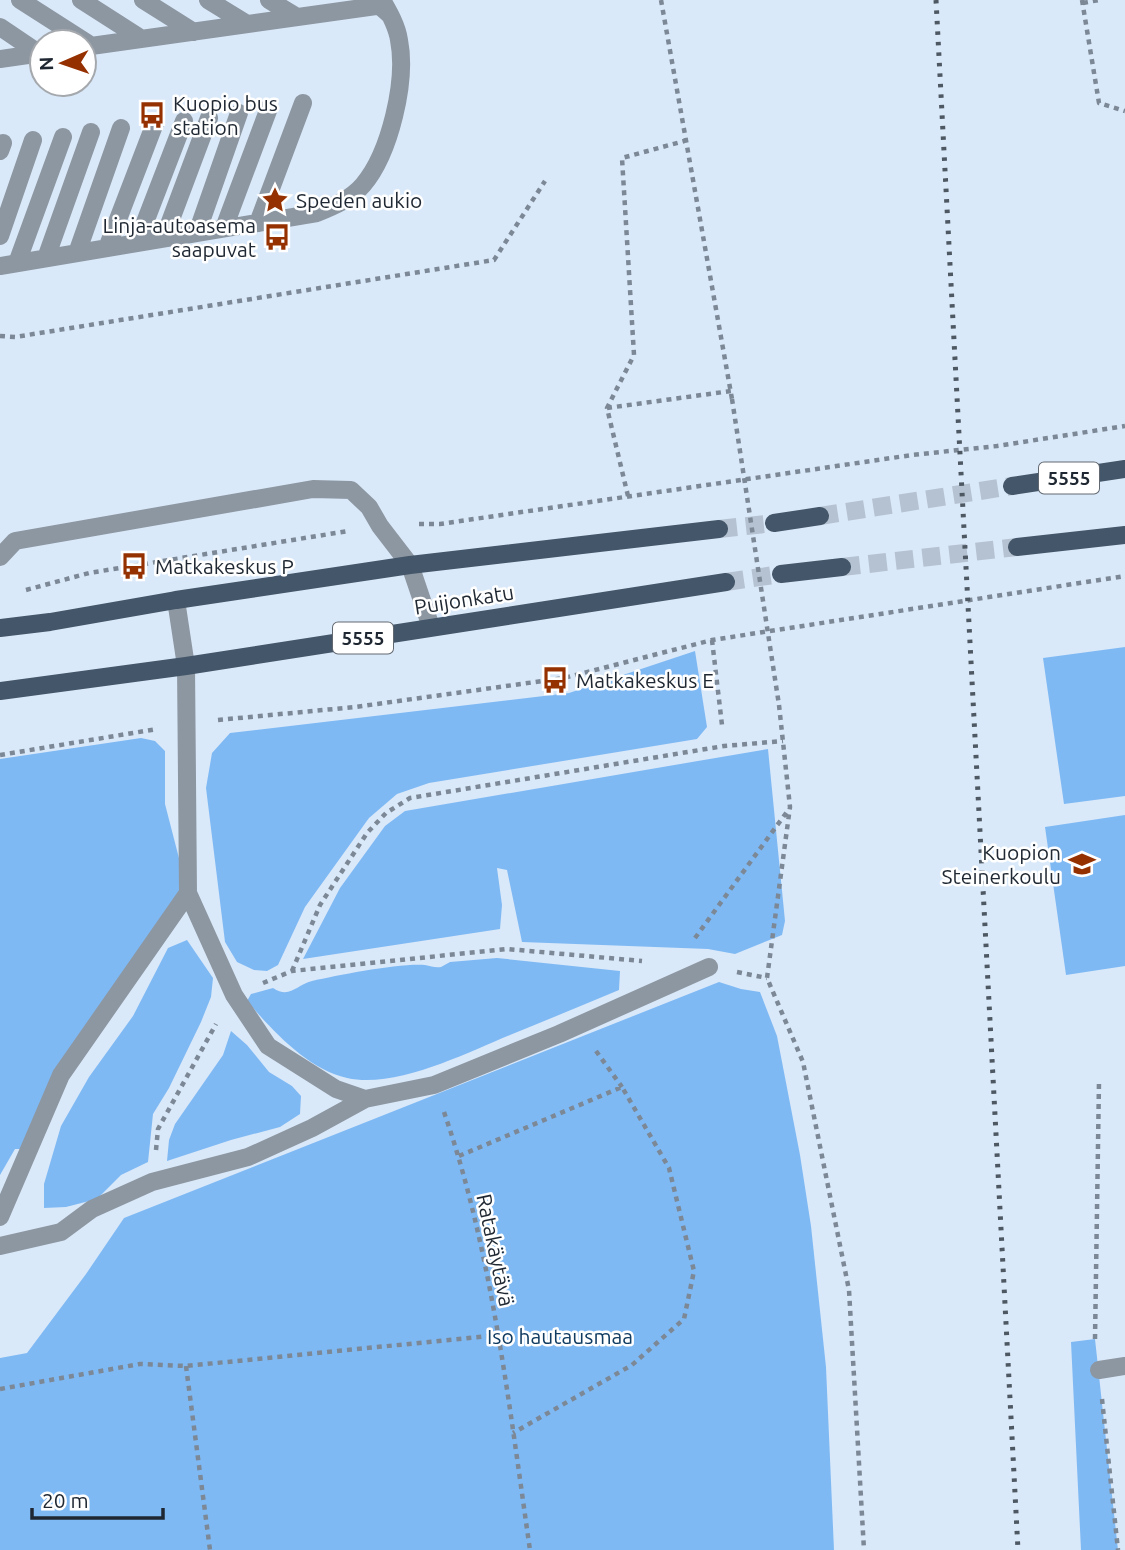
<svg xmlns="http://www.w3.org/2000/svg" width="1125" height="1550" font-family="Ubuntu,sans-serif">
<rect width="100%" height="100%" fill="#dae9f9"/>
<!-- green -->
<path fill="#7fb9f4" d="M1125,647V796L1064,804L1043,658Z
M695,651L707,727L697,739L429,783L397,794L369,818L305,907L278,965L267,971L254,970L237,962L225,942L206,788L212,753L230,733L569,693Z
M141,738L155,741L165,751V804L188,893L61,1075L28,1149H15L0,1175V759Z
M768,749L785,921L782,935L735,954L708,949L522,942L507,870L497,868L502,905L500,929L303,959L340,888L385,826L405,811Z
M1125,815V966L1066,975L1045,827Z
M187,940L213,978L211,997L201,1022L169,1088L153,1114L148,1162L121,1175L97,1199L66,1207L44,1208V1184L61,1126L89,1077L133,1016L168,948Z
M497,958L620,971L619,990C583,1005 547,1020 510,1035C466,1053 396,1089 347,1078C307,1069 272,1030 247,1001L251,994L273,988C290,999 296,985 312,981C339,975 399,963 425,965C431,966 435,968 441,967L450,962Z
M719,982L741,989L760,992L777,1036L800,1155L811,1226L826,1367L834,1550H0V1358L27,1353L86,1274L124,1218Z
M231,1031L247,1045L269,1072L292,1086L301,1096L300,1114L280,1127L231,1140L167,1161L169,1140L175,1124L223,1055Z
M1095,1339L1118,1550H1081L1071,1342Z"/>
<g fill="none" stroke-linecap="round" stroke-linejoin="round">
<!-- major-tunnel -->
<path stroke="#b5c2d1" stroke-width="18" stroke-dasharray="18 9" stroke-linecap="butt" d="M820,516L1012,486
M719,529L774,523
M842,567L1017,547
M726,582L781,574"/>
<!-- path -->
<path stroke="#7c8895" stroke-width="4.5" stroke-dasharray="5 5" stroke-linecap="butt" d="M661,0L732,399
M1082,0L1099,103L1125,111
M1083,3L1099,0
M0,336L15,337L494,260L545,181
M607,408L731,391
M628,496L607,408L634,355L622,158L688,140
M419,524H440L912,455L997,446L1125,426
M26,590L89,573L348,531
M712,640L722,725
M779,705L790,807L767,978L803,1062L849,1290L864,1550
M218,720L355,707L564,678L712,640L1125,576
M0,755L157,729
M695,938L789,809
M292,971L320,905L367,833L386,813L410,798L724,746L783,741
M737,972L767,978
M263,983L292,971L507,949L642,961
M596,1051L622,1087
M444,1112C492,1251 509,1405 530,1550
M156,1150L158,1129L216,1024
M459,1156L622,1087L669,1168L694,1271L684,1319L632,1365L513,1433
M1095,1339L1099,1081
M186,1366L210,1550
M0,1389L140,1364L186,1366L499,1335
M1102,1399L1118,1550"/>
<!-- minor -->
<path stroke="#8d97a2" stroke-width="18" d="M20,0L92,46
M81,0L142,39
M143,0L194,32
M208,0L247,24
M269,0L297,17
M0,27L40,54
M84,47L376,6L381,7L390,15
M0,59L42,53
M0,151L3,143
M258,223L303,103
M224,228L269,108
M197,233L239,113
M0,236L33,140
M164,238L209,118
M137,243L184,121
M107,248L155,123
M77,253L121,128
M46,258L91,132
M17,263L63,137
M0,266L317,213C334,206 351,199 363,185C390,153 407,81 399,40C397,26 389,12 382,0
M0,557L15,541L313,489L351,490L369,507L380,526L410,565L431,627
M188,893L234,995L268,1046L336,1089L365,1099L434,1085L559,1034L709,967
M0,1217L61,1075L188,893L186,666L176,600
M0,1246L61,1232L92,1209L152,1182L248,1157L312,1128L365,1099
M1099,1370L1125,1366"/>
<!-- major -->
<path stroke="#445669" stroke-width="18" d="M1012,486L1125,469
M774,523L820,516
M1017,547L1125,535
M781,574L842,567
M0,628L50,622L176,600L410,565L719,529
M0,691L186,666L726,582"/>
<!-- rail -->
<path stroke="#4d5863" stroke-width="5" stroke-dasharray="3.5 7" stroke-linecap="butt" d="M936,0L1018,1550"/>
<!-- path-bridge -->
<path stroke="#7c8895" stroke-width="4.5" stroke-dasharray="5 5" stroke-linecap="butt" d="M732,399L779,705"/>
</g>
<!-- icons -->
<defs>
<symbol id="bus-bare" viewBox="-9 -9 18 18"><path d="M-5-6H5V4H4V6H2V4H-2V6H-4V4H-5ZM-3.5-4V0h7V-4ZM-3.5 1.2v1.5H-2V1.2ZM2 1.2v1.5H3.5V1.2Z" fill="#953000" stroke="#fff" stroke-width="2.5" paint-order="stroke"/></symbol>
<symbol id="sight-bare" viewBox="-9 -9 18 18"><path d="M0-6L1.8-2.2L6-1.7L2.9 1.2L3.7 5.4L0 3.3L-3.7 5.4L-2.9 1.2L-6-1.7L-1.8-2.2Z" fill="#953000" stroke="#fff" stroke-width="2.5" paint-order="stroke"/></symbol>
<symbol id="school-bare" viewBox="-9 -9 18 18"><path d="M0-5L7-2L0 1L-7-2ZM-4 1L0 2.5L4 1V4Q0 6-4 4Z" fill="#953000" stroke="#fff" stroke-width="2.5" paint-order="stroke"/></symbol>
</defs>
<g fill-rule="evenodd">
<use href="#bus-bare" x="133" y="96" width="38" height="38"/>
<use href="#sight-bare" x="256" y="181" width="38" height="38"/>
<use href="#bus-bare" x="258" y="218" width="38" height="38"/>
<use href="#bus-bare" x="115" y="547" width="38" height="38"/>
<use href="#bus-bare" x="536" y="661" width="38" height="38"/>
<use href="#school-bare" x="1063" y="845" width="38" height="38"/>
</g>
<g text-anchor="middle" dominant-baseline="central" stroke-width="5" stroke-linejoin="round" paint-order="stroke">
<!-- shield labels -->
<g fill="#fff" stroke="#626870" stroke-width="2">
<rect x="1039" y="462.5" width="60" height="31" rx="5"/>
<rect x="333" y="622.5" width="60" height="31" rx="5"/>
</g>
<g font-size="19" font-weight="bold" fill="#1f2832">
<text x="1069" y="478">5555</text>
<text x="363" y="638">5555</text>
</g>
<!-- poi labels -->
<g font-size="21" fill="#1f2832" stroke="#fff" text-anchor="start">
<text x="173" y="103">Kuopio bus<tspan x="173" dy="24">station</tspan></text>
<text x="296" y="200">Speden aukio</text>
<text x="256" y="225" text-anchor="end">Linja-autoasema<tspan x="256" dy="24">saapuvat</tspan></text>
<text x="155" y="566">Matkakeskus P</text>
<text x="576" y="680">Matkakeskus E</text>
<text x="1061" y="852" text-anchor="end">Kuopion<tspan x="1061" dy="24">Steinerkoulu</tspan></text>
</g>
<!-- street labels -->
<g font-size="21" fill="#1f2832" stroke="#fff">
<text transform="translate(464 599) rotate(-9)">Puijonkatu</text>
<text transform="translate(496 1250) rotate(78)">Ratakäytävä</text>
</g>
<!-- park labels -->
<g font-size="21" fill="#113c62" stroke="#fff">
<text x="560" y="1336">Iso hautausmaa</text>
</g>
</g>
<!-- north arrow -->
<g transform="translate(63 63) rotate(268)"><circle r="33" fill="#ffffff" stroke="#a5a9ad" stroke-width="2"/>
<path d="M0-5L12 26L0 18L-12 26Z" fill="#953000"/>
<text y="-10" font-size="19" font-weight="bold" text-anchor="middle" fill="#1f2832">N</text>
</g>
<!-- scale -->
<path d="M32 1508v10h131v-10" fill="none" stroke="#1f2832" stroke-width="3.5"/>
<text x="42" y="1508" font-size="21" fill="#1f2832" stroke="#ffffff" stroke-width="5" paint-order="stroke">20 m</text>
</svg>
